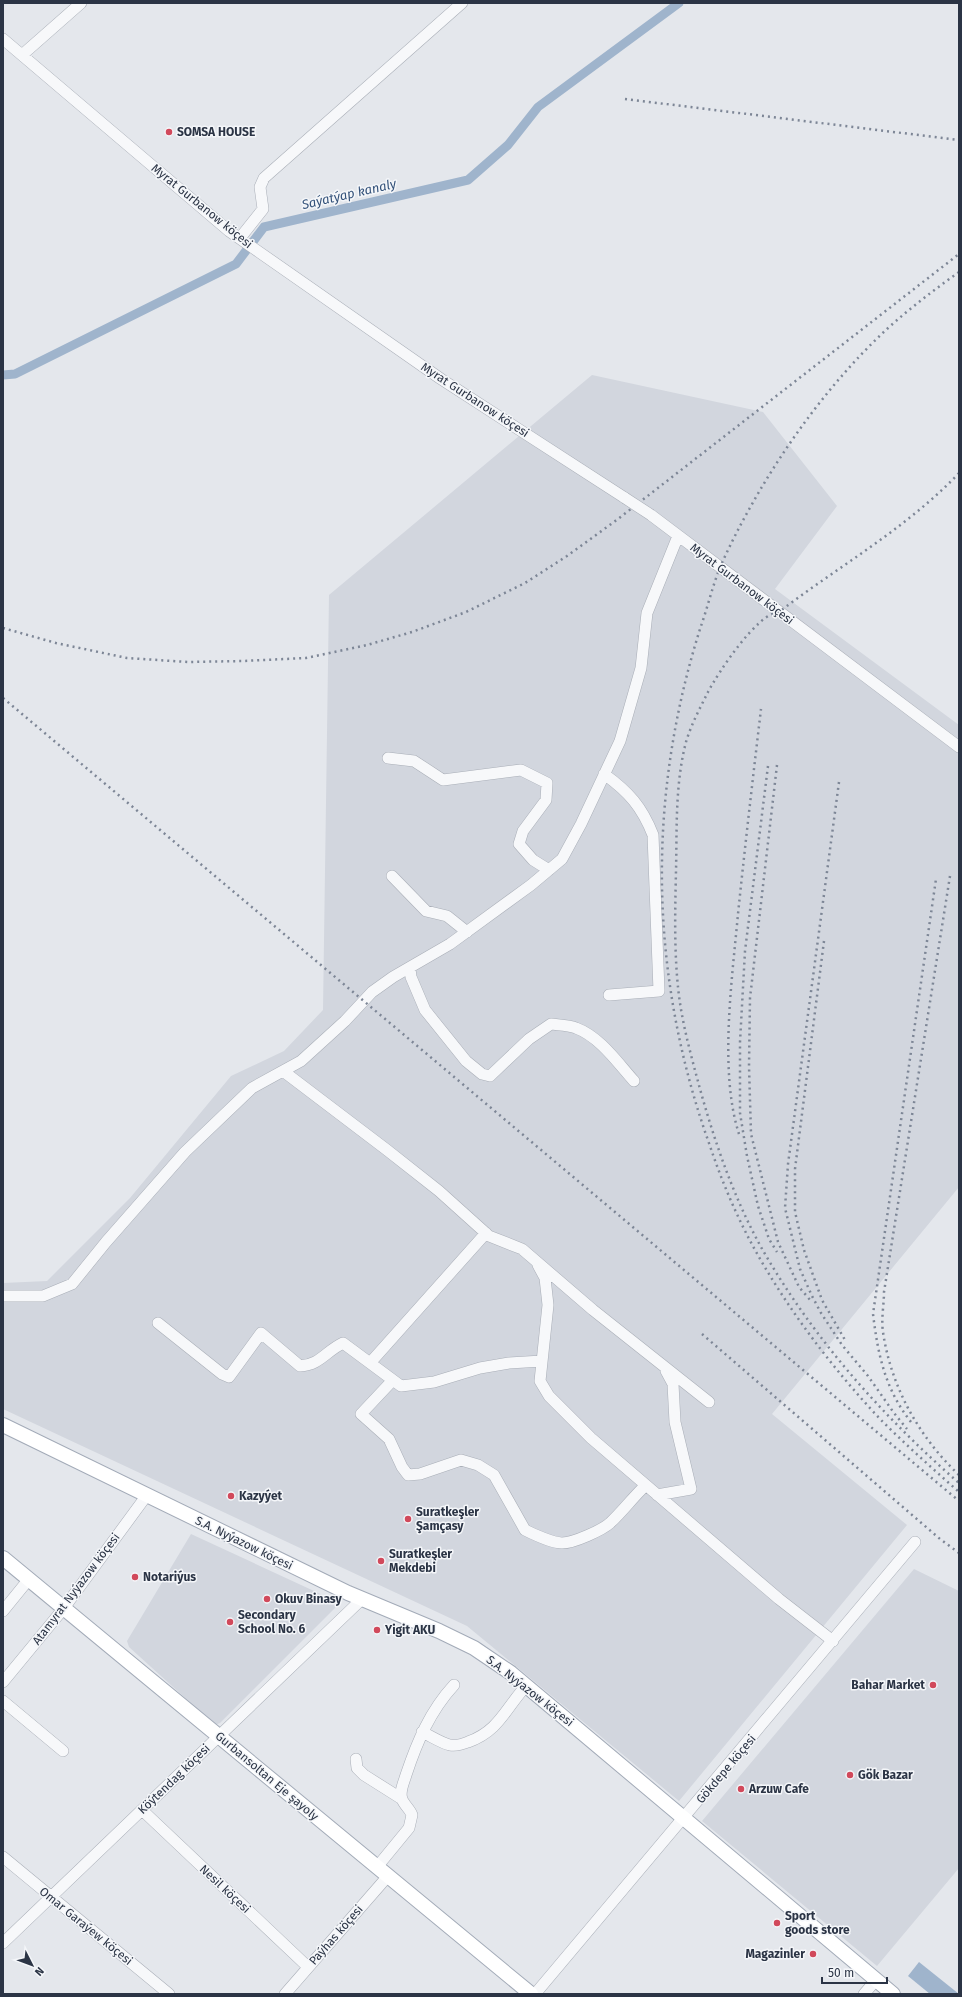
<svg xmlns="http://www.w3.org/2000/svg" width="962" height="1997" font-family="'Fira Sans',sans-serif">
<rect width="100%" height="100%" fill="#e4e7ec"/>
<!-- built -->
<path fill="#d2d6de" d="M592,375L763,412L837,506L775,589L959,725V1187L772,1414L907,1525L679,1801L467,1626L3,1409V1283L47,1281L130,1198L231,1076L284,1051L323,1010L329,595Z
M191,1534L340,1603L220,1723L215,1725L129,1647L127,1641Z
M914,1569L959,1591V1868L877,1966L702,1821Z"/>
<!-- water -->
<path fill="#9fb4cc" d="M919,1962L959,1994H930L908,1976Z"/>
<g fill="none" stroke-linecap="round" stroke-linejoin="round">
<!-- canal -->
<path stroke="#9fb4cc" stroke-width="9" d="M3,375L15,374L236,264L264,227L468,180L508,145L538,107L679,3"/>
<defs>
<path id="minor" d="M3,39L229,231L441,379L625,498
M22,55L81,3
M240,238L263,209L260,187L264,178L462,3
M651,515L959,747
M388,758L414,761L443,780L521,770L547,783L546,800L523,831L519,844L533,860L549,870
M604,774C629,792 642,807 653,835L659,991L609,995
M392,876L426,911L447,916L467,932
M410,969L411,977L425,1010L466,1061L482,1074L490,1076L529,1039L551,1024C559,1025 569,1025 576,1028C600,1037 617,1062 634,1081
M283,1071L387,1150L439,1191L489,1236L522,1249L593,1310L709,1402
M538,1265L545,1278L548,1305L540,1381L549,1396L591,1438L779,1599L833,1641
M3,1296H43L72,1284L106,1242L185,1152L252,1088L301,1061L345,1021L372,992L393,977L450,944L531,885L562,859L581,824L620,741L641,668L647,613L678,536
M158,1323L222,1374L229,1377L261,1333L300,1366C320,1365 326,1351 343,1343L401,1386L434,1382L480,1368L509,1363L542,1361
M370,1363L486,1233
M392,1381L361,1414L389,1439L402,1467L408,1475L420,1474L461,1460L478,1465L494,1475L525,1530C533,1534 553,1543 562,1543C574,1543 602,1530 610,1523C623,1511 633,1497 646,1485
M657,1495L691,1489L675,1422L673,1384L666,1371
M3,1611L29,1579
M3,1682L64,1608L147,1495
M3,1701L63,1751
M422,1732C431,1736 441,1743 450,1745C456,1746 463,1744 468,1742C499,1731 505,1709 526,1686
M356,1759L357,1768L364,1775L402,1799
M142,1810L308,1967
M3,1857L169,1994
M377,1867L409,1828L412,1815C410,1809 404,1805 402,1799C399,1792 404,1782 406,1775C417,1742 430,1711 454,1685
M3,1943L362,1599
M285,1994L388,1876
M535,1994L915,1542
M864,1994L876,1980"/>
<path id="major" d="M3,1425L348,1593L439,1631L474,1648L511,1673L893,1994
M3,1558L531,1994"/>
</defs>
<!-- minor casing -->
<use href="#minor" stroke="#a9aeb7" stroke-width="12"/>
<!-- major casing -->
<use href="#major" stroke="#a3abb8" stroke-width="16"/>
<!-- minor -->
<use href="#minor" stroke="#f7f8fa" stroke-width="11"/>
<!-- major -->
<use href="#major" stroke="#fff" stroke-width="14"/>
<!-- rail -->
<path stroke="#7d8696" stroke-width="2.5" stroke-dasharray="2 4" stroke-linecap="butt" d="M625,99L959,140
M959,272C934,290 910,308 887,329C819,392 759,481 721,565C713,584 708,606 701,626C646,798 649,976 710,1146C722,1182 737,1217 755,1250C789,1311 833,1369 881,1420C906,1445 933,1469 959,1492
M959,473C907,528 839,566 779,612C757,613 718,673 708,692C700,708 691,725 686,742C675,784 677,829 676,871C675,913 674,955 679,996C683,1027 692,1059 700,1089C715,1143 734,1198 761,1247C812,1337 882,1416 959,1483
M3,628L56,643L127,658L188,662L243,661L306,658L367,645L412,632L466,612L525,583L567,556L618,519L959,254
M3,698L959,1501
M777,765L750,998L749,1066L751,1134L778,1242L799,1287L811,1301
M768,766L745,951L740,1042V1113L747,1156L758,1206L769,1239L777,1252
M839,782L788,1164L785,1208L800,1269L812,1296L821,1313L842,1345L868,1376L894,1413L907,1429
M950,876L884,1292C884,1305 881,1319 883,1332C891,1387 919,1437 959,1475
M824,941L795,1169V1212L804,1250L822,1300L845,1340
M739,1134C719,1072 732,980 738,914C745,846 753,777 761,709
M702,1334L940,1539L959,1553
M911,1422C885,1389 878,1355 873,1314L936,879"/>
<defs>
<path id="minor-bridge" d="M625,498L651,515"/>
</defs>
<!-- minor-bridge casing -->
<use href="#minor-bridge" stroke="#a9aeb7" stroke-width="12" stroke-linecap="butt"/>
<!-- minor-bridge -->
<use href="#minor-bridge" stroke="#f7f8fa" stroke-width="11"/>
</g>
<!-- markers -->
<g fill="#d1495b" stroke="#f4f6f9" stroke-width="1.5">
<circle cx="169" cy="132" r="4"/>
<circle cx="231" cy="1496" r="4"/>
<circle cx="408" cy="1519" r="4"/>
<circle cx="381" cy="1561" r="4"/>
<circle cx="135" cy="1577" r="4"/>
<circle cx="267" cy="1599" r="4"/>
<circle cx="230" cy="1622" r="4"/>
<circle cx="377" cy="1630" r="4"/>
<circle cx="933" cy="1685" r="4"/>
<circle cx="850" cy="1775" r="4"/>
<circle cx="741" cy="1789" r="4"/>
<circle cx="777" cy="1923" r="4"/>
<circle cx="813" cy="1954" r="4"/>
</g>
<g text-anchor="middle" dominant-baseline="central" stroke-width="3" stroke-linejoin="round" paint-order="stroke">
<!-- poi labels -->
<g font-size="12" font-weight="bold" fill="#2b3445" stroke="#f4f6f9" text-anchor="start">
<text x="177" y="132">SOMSA HOUSE</text>
<text x="239" y="1496">Kazyýet</text>
<text x="416" y="1512">Suratkeşler<tspan x="416" dy="14">Şamçasy</tspan></text>
<text x="389" y="1554">Suratkeşler<tspan x="389" dy="14">Mekdebi</tspan></text>
<text x="143" y="1577">Notariýus</text>
<text x="275" y="1599">Okuv Binasy</text>
<text x="238" y="1615">Secondary<tspan x="238" dy="14">School No. 6</tspan></text>
<text x="385" y="1630">Yigit AKU</text>
<text x="925" y="1685" text-anchor="end">Bahar Market</text>
<text x="858" y="1775">Gök Bazar</text>
<text x="749" y="1789">Arzuw Cafe</text>
<text x="785" y="1916">Sport<tspan x="785" dy="14">goods store</tspan></text>
<text x="805" y="1954" text-anchor="end">Magazinler</text>
</g>
<!-- street labels -->
<g font-size="12" fill="#2b3445" stroke="#f4f6f9">
<text transform="translate(202 206) rotate(39)">Myrat Gurbanow köçesi</text>
<text transform="translate(475 400) rotate(33)">Myrat Gurbanow köçesi</text>
<text transform="translate(742 584) rotate(37)">Myrat Gurbanow köçesi</text>
<text transform="translate(244 1543) rotate(26)">S.A. Nyýazow köçesi</text>
<text transform="translate(76 1589) rotate(-53)">Atamyrat Nyýazow köçesi</text>
<text transform="translate(530 1691) rotate(38)">S.A. Nyýazow köçesi</text>
<text transform="translate(726 1769) rotate(-50)">Gökdepe köçesi</text>
<text transform="translate(267 1776) rotate(40)">Gurbansoltan Eje şayoly</text>
<text transform="translate(174 1779) rotate(-44)">Köýtendag köçesi</text>
<text transform="translate(225 1889) rotate(43)">Nesil köçesi</text>
<text transform="translate(86 1926) rotate(39)">Omar Garaýew köçesi</text>
<text transform="translate(336 1935) rotate(-49)">Paýhas köçesi</text>
</g>
<!-- water labels -->
<g font-size="13" font-style="italic" fill="#34527a" stroke="#f4f6f9">
<text transform="translate(349 194) rotate(-13)">Saýatýap kanaly</text>
</g>
</g>
<!-- border -->
<rect width="962" height="1997" fill="none" stroke="#2b3445" stroke-width="8"/>
<!-- north arrow -->
<g transform="translate(32 1965) rotate(132)" stroke="#f4f6f9" stroke-width="3" paint-order="stroke">
<path d="M0-3L7 15L0 10L-7 15Z" fill="#2b3445"/>
<text y="-6" font-size="11" font-weight="bold" text-anchor="middle" fill="#2b3445">N</text>
</g>
<!-- scale -->
<path d="M822 1977v6h65v-6" fill="none" stroke="#2b3445" stroke-width="2"/>
<text x="828" y="1977" font-size="12" fill="#2b3445" stroke="#f4f6f9" stroke-width="3" paint-order="stroke">50 m</text>
</svg>
